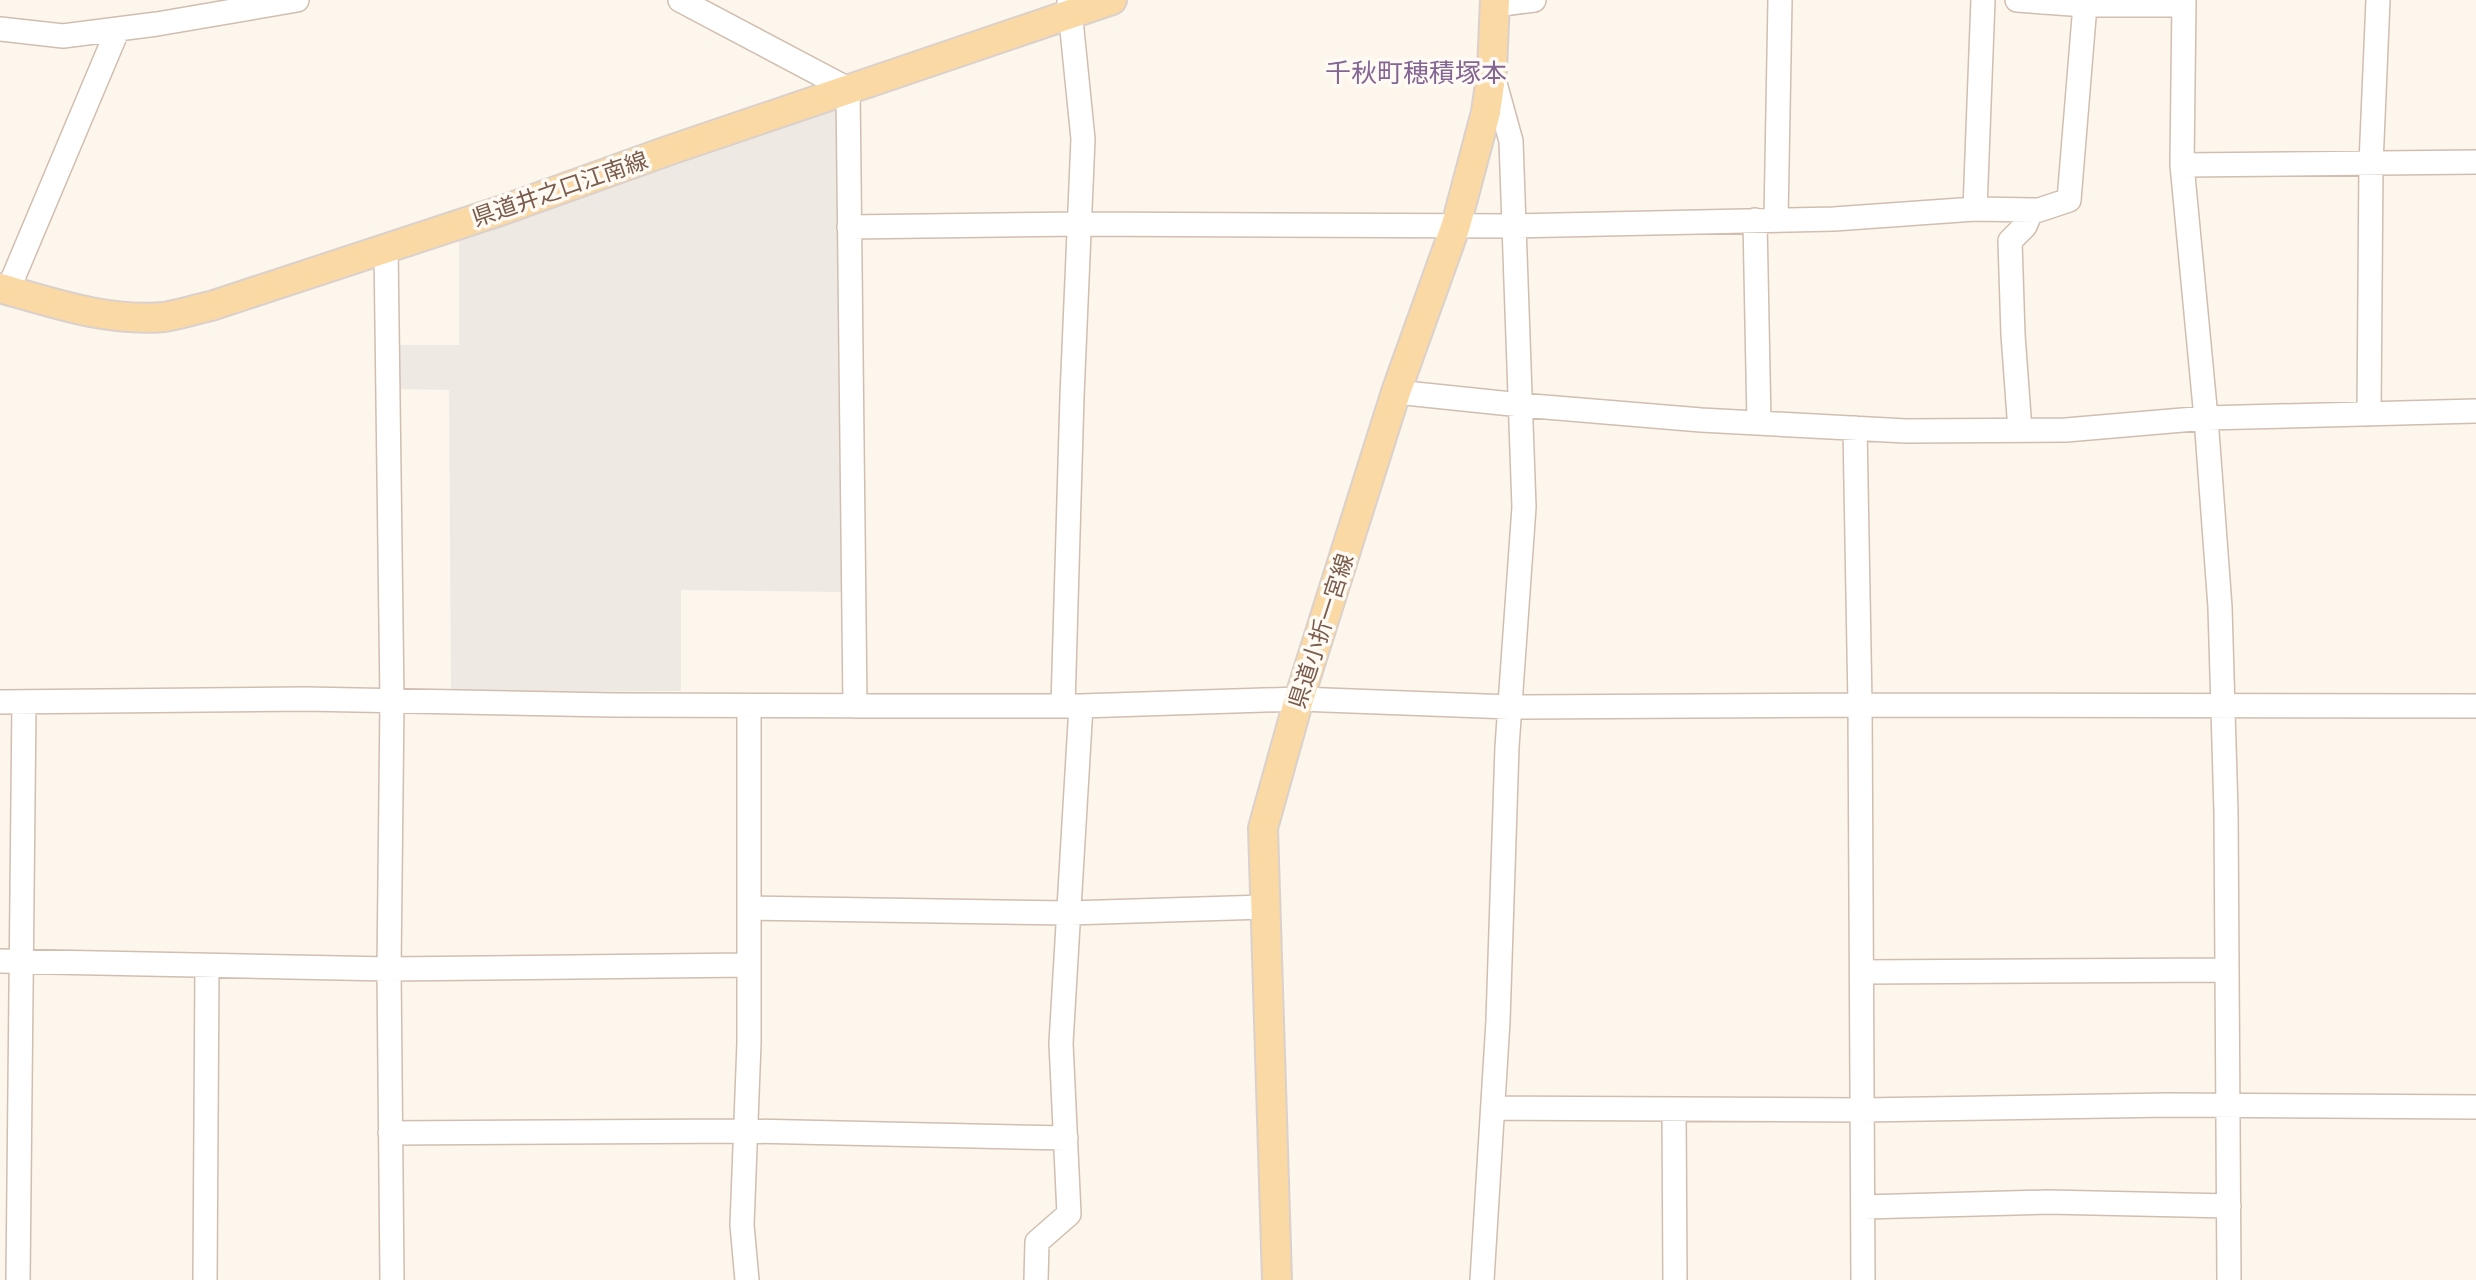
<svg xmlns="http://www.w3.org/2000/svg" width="2476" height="1280" font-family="'Space Grotesk','Noto Sans JP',sans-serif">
<rect width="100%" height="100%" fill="#fdf6ec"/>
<!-- industrial -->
<path fill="#efe9e4" d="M838,104L843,592L681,590V691L451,693L449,390L393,389V345H459V235Z"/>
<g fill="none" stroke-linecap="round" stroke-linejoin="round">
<defs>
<path id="minor" d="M680,0L848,89L855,706
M2017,0L2085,5H2184
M2184,0L2182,165L2206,418L2220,607L2226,812L2229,1280
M1495,5L1534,0
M0,29L63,36L157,24L297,0
M2182,165L2476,162
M1975,209L1983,0
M1755,220L1759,423
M1776,220L1780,0
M849,227L1079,224L1514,226L1834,219L1975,209L2039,210L2069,200L2085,5
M386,248L392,701L389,969L392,1280
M8,290L118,29
M1396,392L1521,405L1701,420L1906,431L2066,430L2206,418L2476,411
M2369,414L2371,164L2378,0
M1855,428L1860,705L1863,1280
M2020,430L2013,335L2010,241L2025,226L2032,210
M0,702L305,699L612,705L952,706H1081L1299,699L1510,707L1860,705L2476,706
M1063,706L1072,396L1083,139L1069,0
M749,908L1069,913L1265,907
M0,961L389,969L748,965
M1862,972L2227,970
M1493,1108L1863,1110L2168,1105L2476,1107
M1674,1109L1675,1280
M390,1133L745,1131L1066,1138
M1863,1207L2048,1202L2229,1206
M18,1280L24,702
M205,1280L207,966
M747,1280L742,1225L749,1043V706
M1036,1280L1037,1242L1069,1214L1061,1043L1081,706
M1482,1280L1498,1021L1507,747L1524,507L1511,141L1493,76"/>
<path id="major" d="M0,288C53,303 108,322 164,317C179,315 196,309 211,306L503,210L670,150L1112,0
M1277,1280L1263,828L1299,699L1396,392L1456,225L1486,112L1492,70L1495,0"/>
</defs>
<!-- minor casing -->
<use href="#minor" stroke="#d1beb0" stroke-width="26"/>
<!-- major casing -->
<use href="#major" stroke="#dad1cd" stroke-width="32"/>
<!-- minor -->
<use href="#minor" stroke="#fff" stroke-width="23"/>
<!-- major -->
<use href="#major" stroke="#fbd9a5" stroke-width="28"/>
</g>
<g text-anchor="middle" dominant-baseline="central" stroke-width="7" stroke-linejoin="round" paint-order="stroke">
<!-- street labels -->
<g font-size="23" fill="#7a5c4d" stroke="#fffaf3">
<text transform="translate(560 189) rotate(-19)">県道井之口江南線</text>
<text transform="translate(1321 631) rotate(-72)">県道小折一宮線</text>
</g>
<!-- quarter labels -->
<g font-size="26" fill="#846695" stroke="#fffaf3">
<text x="1416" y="73">千秋町穂積塚本</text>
</g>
</g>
</svg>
